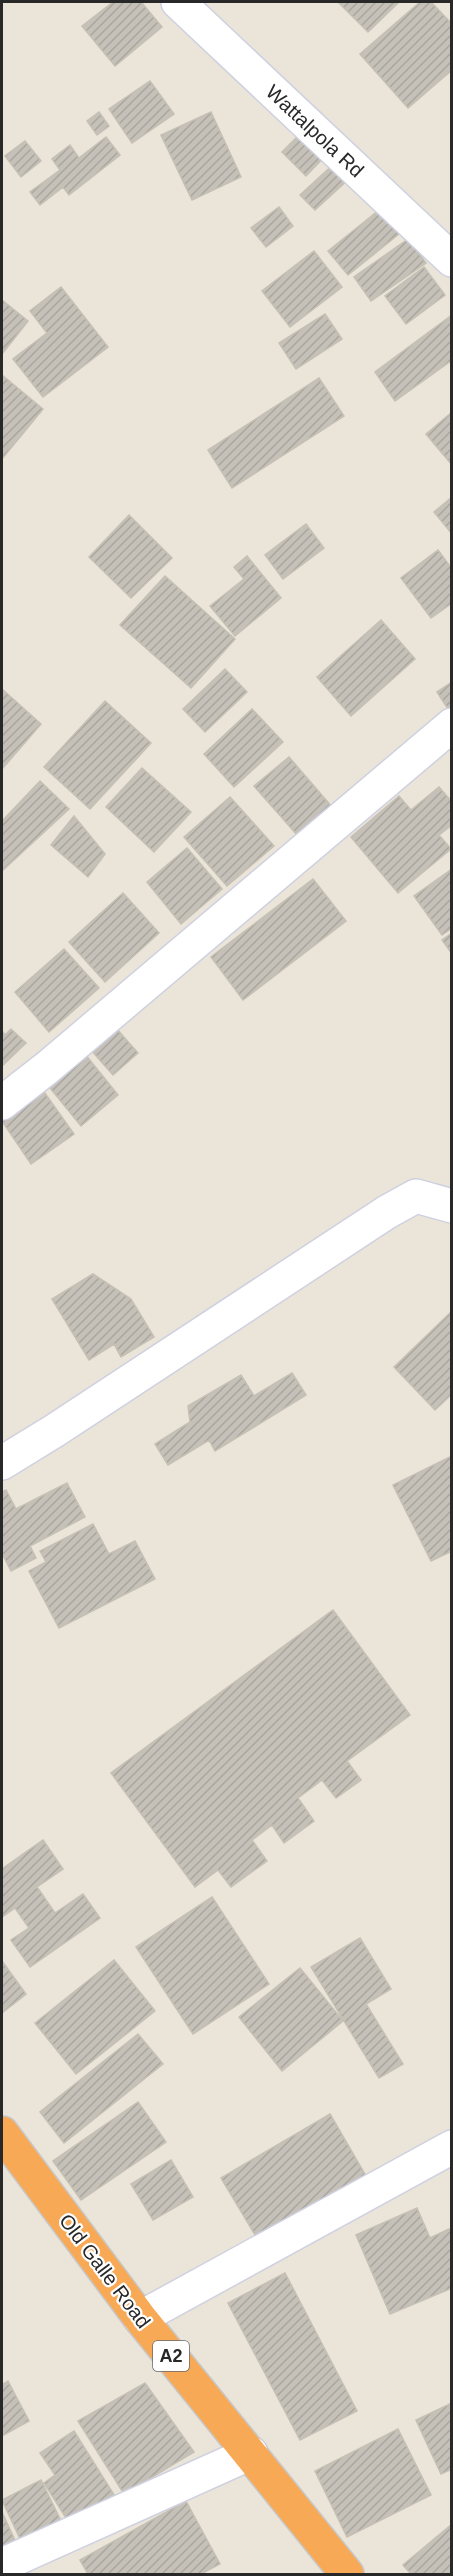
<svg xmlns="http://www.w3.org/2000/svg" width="453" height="2576" font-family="Helvetica,sans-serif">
<defs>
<pattern id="building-hatch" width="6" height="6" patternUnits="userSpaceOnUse" patternTransform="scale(1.5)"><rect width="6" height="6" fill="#c5c1b9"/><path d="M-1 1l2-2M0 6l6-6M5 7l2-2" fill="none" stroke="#a9a69f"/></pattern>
</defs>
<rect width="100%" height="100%" fill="#eae4d9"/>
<!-- building -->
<path fill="url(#building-hatch)" stroke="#c5c0b3" stroke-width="1.5" d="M113,2H141L162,27L115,66L82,26Z
M338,2H399L368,32Z
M420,2H431L452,24V70L408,108L360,54Z
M150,81L174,114L132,143L109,109Z
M99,112L109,126L97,135L87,121Z
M211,112L241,177L192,200L161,135Z
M305,129L329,152L306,176L282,152Z
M106,137L120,155L69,195L63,187L40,205L30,192L60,170L52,159L70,145L79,158Z
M25,141L41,161L21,177L5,156Z
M337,161L351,177L315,210L300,195Z
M279,207L293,226L266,247L251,228Z
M379,210L399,234L348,275L328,251Z
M408,239L426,263L371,301L354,277Z
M314,251L342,287L290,327L262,291Z
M424,267L445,295L406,324L385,296Z
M61,287L108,347L43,397L13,359L47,333L30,311Z
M2,300L28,321L2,354Z
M325,314L342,339L296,369L279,343Z
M452,315V360L395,401L375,372Z
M2,375L43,409L2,459Z
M319,378L344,416L232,488L208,450Z
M452,412V465L426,434Z
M452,497V534L434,512Z
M129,515L172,558L131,598L89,557Z
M306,524L324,548L283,579L265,555Z
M438,550L452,569V603L431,618L401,578Z
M247,556L281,598L235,636L210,606L244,579L234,567Z
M165,576L235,639L191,688L120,625Z
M381,620L415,659L351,716L317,677Z
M225,669L247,692L205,732L183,709Z
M452,682V707L448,709L437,692Z
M2,689L41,724L2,769Z
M105,701L151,743L90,809L44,767Z
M252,709L283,742L234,787L204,754Z
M289,757L332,807L298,836L254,786Z
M142,768L191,812L154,852L106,807Z
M40,781L69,809L2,871V821Z
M439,787L452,802V825L439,835L451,849L398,893L351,837L399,796L411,810Z
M230,797L274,846L227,886L184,837Z
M74,816L105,854L88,877L51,845Z
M187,848L222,889L181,924L147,882Z
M452,869V928L442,935L414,896Z
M313,879L346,921L243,1000L211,957Z
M123,893L159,933L105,982L69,942Z
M452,933V954L442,940Z
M64,949L99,988L49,1032L15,992Z
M108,1019L138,1053L113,1075L83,1041Z
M11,1029L26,1043L2,1066V1031L5,1035Z
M72,1038L118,1095L81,1126L41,1077Z
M37,1082L74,1134L31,1164L2,1121V1106Z
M93,1274L131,1299L154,1337L121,1357L114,1344L89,1360L52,1299Z
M452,1311V1394L435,1410L394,1367Z
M292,1373L306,1395L215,1451L209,1440L168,1465L155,1444L190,1422L188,1406L241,1375L254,1396Z
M452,1456V1551L431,1561L393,1485Z
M67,1483L85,1517L30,1546L36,1558L11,1571L2,1553V1492L6,1490L16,1509Z
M93,1524L109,1554L135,1541L155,1579L59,1628L29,1571L46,1562L40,1551Z
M333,1610L410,1715L347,1761L361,1780L336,1798L322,1780L298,1798L314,1821L284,1843L272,1825L252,1840L267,1861L231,1887L218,1870L195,1887L111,1773Z
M43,1840L63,1869L37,1887L55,1913L83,1894L100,1918L30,1967L11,1940L29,1928L15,1908L2,1917V1869Z
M212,1897L269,1984L193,2034L136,1947Z
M360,1938L391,1989L366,2004L403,2064L379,2078L311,1967Z
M114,1960L155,2011L76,2074L35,2023Z
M2,1961L26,1994L2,2013Z
M300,1968L343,2021L282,2071L239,2017Z
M138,2034L163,2064L64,2143L40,2112Z
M138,2102L166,2142L81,2200L53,2161Z
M330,2114L366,2176L258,2240L221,2178Z
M171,2160L193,2197L153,2220L131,2184Z
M417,2208L430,2238L449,2229L452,2235V2288L390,2314L356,2235Z
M285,2273L357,2411L300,2440L228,2303Z
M8,2381L29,2421L2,2436V2385Z
M145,2383L194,2452L124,2494L78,2421Z
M452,2403V2469L441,2474L416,2420Z
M398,2429L431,2495L347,2537L315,2471Z
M74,2431L116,2498L71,2526L44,2483L55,2475L40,2453Z
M41,2480L62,2523L22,2543L2,2500Z
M186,2501L220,2564L201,2574H88L80,2560Z
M2,2512L19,2549L2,2557Z
M452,2524V2574H411L403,2565Z"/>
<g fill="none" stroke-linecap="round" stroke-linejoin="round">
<defs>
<path id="minor" d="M178,2L452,260
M2,1103L48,1067L452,725
M2,1463L54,1431L387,1212L416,1196L452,1206
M140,2318L452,2147
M2,2565L251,2453"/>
<path id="highway" d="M2,2133L140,2318L347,2574"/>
</defs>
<!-- minor casing -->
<use href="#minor" stroke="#cfd1e0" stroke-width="36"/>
<!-- highway casing -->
<use href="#highway" stroke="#c7c7c7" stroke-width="36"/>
<!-- minor -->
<use href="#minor" stroke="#fff" stroke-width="33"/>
<!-- highway -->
<use href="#highway" stroke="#f8a956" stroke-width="33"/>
</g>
<g text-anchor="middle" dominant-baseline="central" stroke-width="4.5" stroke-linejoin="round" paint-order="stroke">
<!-- shield labels -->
<rect fill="#fff" stroke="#686868" stroke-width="1.5" x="153" y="2341" width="36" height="30" rx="4.5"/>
<g font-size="18" font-weight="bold" fill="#282828">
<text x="171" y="2356">A2</text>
</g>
<!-- street labels -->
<g font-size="20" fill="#282828" stroke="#fff">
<text transform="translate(315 131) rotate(43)">Wattalpola Rd</text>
<text transform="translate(105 2271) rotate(53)">Old Galle Road</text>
</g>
</g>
<!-- border -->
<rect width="453" height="2576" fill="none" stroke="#282828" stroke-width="6"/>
</svg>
